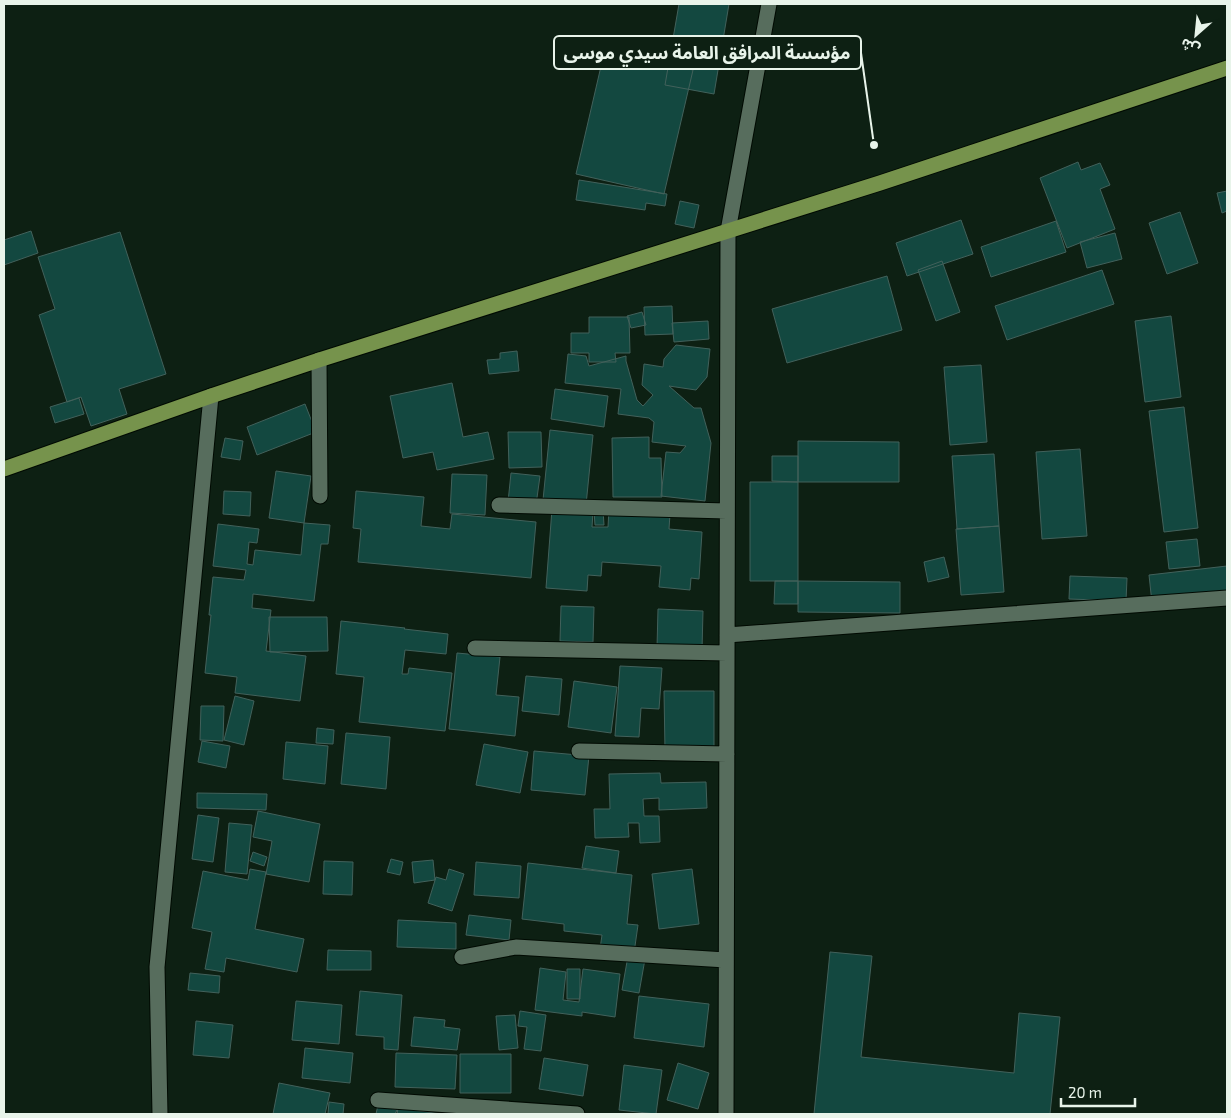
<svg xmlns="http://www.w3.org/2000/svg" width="1231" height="1118" font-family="'Exo 2','Noto Sans Arabic',sans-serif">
<rect width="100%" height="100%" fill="#0d2013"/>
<!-- building -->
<path fill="#134840" stroke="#42615b" d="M679,4H729L714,94L665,85Z
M605,49L693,70L664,194L576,174Z
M1078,162L1081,170L1100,163L1110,185L1100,189L1115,229L1067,248L1040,178Z
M579,180L667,194L665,206L646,203L645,210L576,200Z
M1227,191V211L1222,213L1217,193Z
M680,201L699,205L694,228L675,224Z
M1180,212L1198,263L1167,274L1149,223Z
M961,220L973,254L907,276L896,243Z
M1056,221L1066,252L991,277L981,247Z
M31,231L38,253L4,265V240Z
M120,232L166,374L119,389L127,414L91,426L81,397L67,402L39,315L55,309L38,257Z
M1115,233L1122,259L1087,268L1080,242Z
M942,261L960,312L936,321L918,270Z
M1102,270L1114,304L1007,340L995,306Z
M887,276L902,330L787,363L772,309Z
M672,306L673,334L645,335L644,307Z
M642,312L646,325L631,328L627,316Z
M1171,316L1181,397L1145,402L1135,321Z
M589,317H629L630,353H615L616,362H589V353H571V333H589Z
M708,321L709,339L674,342L672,323Z
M676,345L710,349L707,377L696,390L669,386L694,408H701L711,443L705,501L661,496L666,452L680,453L686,446L652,442L654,422L649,418L618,414L621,389L565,383L568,354L586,356L589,366L626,356V361L637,400L643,406L653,395L642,385L644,364L663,367L664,359Z
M517,351L519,371L489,374L487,360L500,359V353Z
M981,365L987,442L950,445L944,367Z
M452,383L463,437L488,432L494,459L437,470L433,452L403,458L390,396Z
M555,389L608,396L604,427L551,419Z
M79,398L84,414L55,423L50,407Z
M305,404L316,432L257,455L247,427Z
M1184,407L1198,528L1164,532L1149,411Z
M550,430L593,435L586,505L543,500Z
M508,432H541L542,467L509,468Z
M649,437V458H661L662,497H613L612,438Z
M225,438L243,441L240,460L221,457Z
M798,441L899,442V482H798Z
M1080,449L1087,536L1042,539L1036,452Z
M994,454L999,526L957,529L952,456Z
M772,456H798V482L772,481Z
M276,471L311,476L304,523L269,518Z
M511,473L540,476L536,505L508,502Z
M452,474L487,475L485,515L450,513Z
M750,482H798V581H750Z
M224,491L251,492L250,516L223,514Z
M356,491L424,497L421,526L450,529L452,514L536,522L531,578L358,562L361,529L353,528Z
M552,509L593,512L592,527H608L609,509L670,514L669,529L702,532L699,579L691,578L690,590L659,587L661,566L602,562L601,576L588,575L587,591L546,588Z
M603,510L604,525H595L594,511Z
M304,523L330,525L328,544H321L314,601L253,594L252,608L271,610L266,651L306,656L300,701L235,693L237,677L205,673L211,615H209L213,577L244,580L246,570L213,566L218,524L259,529L257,543L249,542L247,564L253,565L255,550L301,555Z
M999,526L1004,592L961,595L956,529Z
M1197,539L1200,566L1169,569L1166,542Z
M944,557L949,577L928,582L924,562Z
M1227,566V594L1152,603L1149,575Z
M1070,576L1127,578L1126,601L1069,599Z
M775,581H798V604H774Z
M798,581L900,582V613L798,612Z
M561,606L594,607L593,642L560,641Z
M658,609L703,611L702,650L657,648Z
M269,617H327L328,651L270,652Z
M341,621L405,628L404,629L448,634L446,654L405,650L402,674H408L409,668L452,673L445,731L359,722L364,677L336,674Z
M457,653L500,657L496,695L519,697L515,736L449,729Z
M620,666L662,668L659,709L641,708L639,737L615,736Z
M526,676L562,679L559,715L522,711Z
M574,681L617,687L611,733L568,727Z
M664,691H714V751H665Z
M235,696L254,701L244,745L224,740Z
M201,706H224L223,741L200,740Z
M317,728L334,730L333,744L316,743Z
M346,733L390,737L386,789L341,784Z
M202,741L230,746L226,768L198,762Z
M286,742L328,746L325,784L283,779Z
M484,744L528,752L520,793L476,785Z
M534,751L589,756L585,795L531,790Z
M660,773L661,783L706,782L707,808L659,810V798L643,799L644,816H659L660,842L640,843L639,823H628L629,837L595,838L594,809H610L609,774Z
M197,793L267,794L266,810L197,808Z
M258,811L320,824L309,882L266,874L272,841L253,837Z
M198,815L219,818L213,862L192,859Z
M229,823L252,825L247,874L225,872Z
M586,846L619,851L616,873L582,868Z
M253,852L267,857L264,866L250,861Z
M391,859L403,862L400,875L387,872Z
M433,860L435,880L414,883L412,862Z
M324,861L353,862L352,895L323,894Z
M476,862L521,866L519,898L474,895Z
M528,863L632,875L627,924L638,925L634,953L600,949L602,935L564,931V924L522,919Z
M250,869L266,872L255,929L304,939L297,972L226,958L224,972L205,969L212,932L192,928L203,871L248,880Z
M449,869L464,874L452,911L428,903L436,877L446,880Z
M692,869L699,924L659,929L652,874Z
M469,915L511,920L509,940L466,935Z
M398,920L456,923V949L397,947Z
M328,950L371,951V970H327Z
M830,952L872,956L861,1057L1014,1073L1019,1013L1060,1017L1050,1114H814Z
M628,956L645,959L639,993L622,990Z
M540,968L566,972L563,1000L579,1002L583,969L620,974L615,1017L582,1012V1016L535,1010Z
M567,969H580V999H567Z
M190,973L220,976L219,993L188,990Z
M360,991L402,995L398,1050L384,1049V1037L356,1035Z
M639,996L709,1004L704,1047L634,1038Z
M296,1001L342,1005L339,1044L292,1040Z
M520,1011L546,1015L541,1051L524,1049L527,1027L518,1026Z
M515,1015L518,1048L499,1050L496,1016Z
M414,1017L445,1020L444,1027L460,1029L457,1050L411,1046Z
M196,1021L233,1025L229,1058L193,1055Z
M305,1048L353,1053L350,1083L302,1078Z
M396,1053L457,1055L455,1089L395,1087Z
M460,1054H511V1093H460Z
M544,1058L588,1065L583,1096L539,1089Z
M678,1063L709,1073L698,1109L667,1100Z
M624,1065L662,1070L656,1114L619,1110Z
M279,1083L330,1093L325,1114H273Z
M329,1102L344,1104L343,1114H328Z
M378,1105L397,1110L395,1114H376Z
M443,1105L454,1107L453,1114H397L398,1108L442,1114Z"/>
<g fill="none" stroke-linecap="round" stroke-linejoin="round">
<defs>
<path id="minor" d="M319,360L320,496
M499,505L727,511
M727,635L1227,598
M475,648L727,653
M579,751L727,754
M462,957L516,947L726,960
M378,1100L577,1114
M160,1114L157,967L211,396
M726,1114L728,231L769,4"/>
<path id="major" d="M4,469L211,396L319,360L880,183L1227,68"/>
</defs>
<!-- minor casing -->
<use href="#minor" stroke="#000a02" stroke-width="17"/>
<!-- major casing -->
<use href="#major" stroke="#000a02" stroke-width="17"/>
<!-- minor -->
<use href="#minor" stroke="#576d5d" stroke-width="15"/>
<!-- major -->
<use href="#major" stroke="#76934c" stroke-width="15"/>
</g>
<!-- callouts -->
<path fill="none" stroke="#e8f4ea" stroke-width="2" d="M874 145L861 53"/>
<circle fill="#e8f4ea" stroke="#0d2013" stroke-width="2" cx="874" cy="145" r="5"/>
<rect fill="#0d2013" stroke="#e8f4ea" stroke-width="2" x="554" y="36" width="307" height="33" rx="5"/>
<g font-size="18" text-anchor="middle" font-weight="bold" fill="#e8f4ea">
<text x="707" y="59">مؤسسة المرافق العامة سيدي موسى</text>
</g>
<!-- border -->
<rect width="1231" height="1118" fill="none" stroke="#e8f4ea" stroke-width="10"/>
<!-- north arrow -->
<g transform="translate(1196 35) rotate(207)" stroke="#0d2013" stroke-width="4" paint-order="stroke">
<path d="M0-4L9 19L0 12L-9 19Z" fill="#e8f4ea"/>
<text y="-8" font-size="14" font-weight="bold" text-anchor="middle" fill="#e8f4ea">ش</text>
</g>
<!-- scale -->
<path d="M1061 1098v8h74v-8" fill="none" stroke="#e8f4ea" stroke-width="2.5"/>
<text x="1068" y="1098" font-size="15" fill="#e8f4ea" stroke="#0d2013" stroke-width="4" paint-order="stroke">20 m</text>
</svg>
